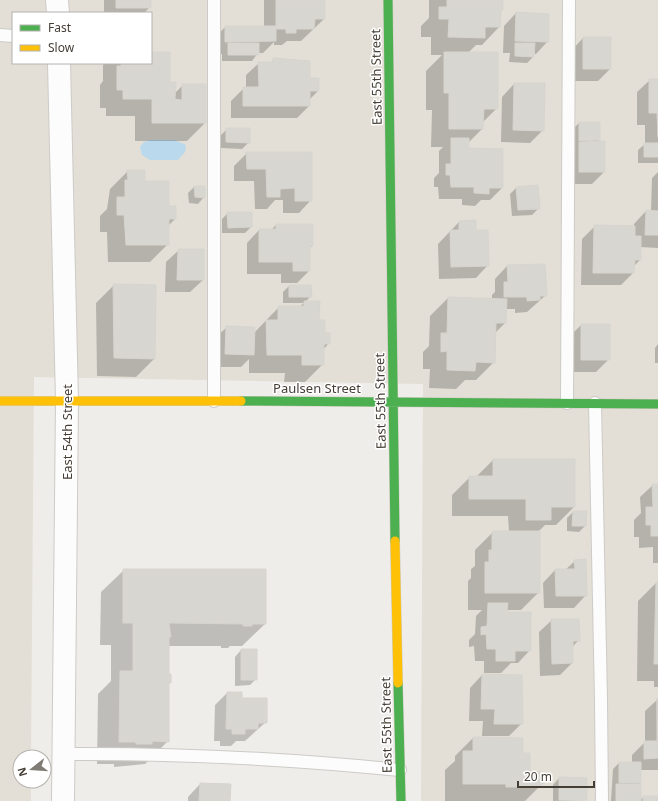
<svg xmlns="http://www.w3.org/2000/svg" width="658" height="801" font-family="'Noto Sans',sans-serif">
<rect width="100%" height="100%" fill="#efede9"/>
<!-- residential -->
<path fill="#e3dfd6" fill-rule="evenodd" d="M0,0H658V801H421L423,384L34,377L31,757H20V781H31V801H0ZM13,13H151V63H13Z"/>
<!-- water -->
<path fill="#bad9ec" d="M150,140H175L186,145L185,152L178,160H150L142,155L140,147L144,142Z"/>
<!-- shadow -->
<path fill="#0003" d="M104,0H150V7L144,13H104Z
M264,0H324V19L301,41H287L282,45H274V42L263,53H258L252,61H222V54H213V40L225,27H264Z
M429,0H502L499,27L482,45H476L468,53L497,108L483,122L482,129L468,143V149L502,188L490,200H481L475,206L462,205V199H439L438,187H434V178L439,173V151L443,147H431L432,110H426V71L442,55H431V37H421V26L429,18Z
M516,13L548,41L536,54H533V57L527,63L509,62L510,53H503L504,26Z
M583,38L610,69L598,81H571V51Z
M151,53L174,94L183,85L205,123L187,141H135V116H106V108H100V85L103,81V65L105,63H151Z
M274,60L309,79L318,91L309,100V106L297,118H231V101L244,88H246V75L259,63H270Z
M650,80H658V163H638V150L645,144V125H637V92Z
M514,84L543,130L530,143L501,142L502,97Z
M579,123L599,140L596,142L604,172L592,184H567V155L575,146H573V129Z
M227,129L249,142L242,149L221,148V135Z
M247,153H311V200L299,213H283V200H275L267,209H255L254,181H234V166Z
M128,171L144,182L168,207H175V219L168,226V244L150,262H108L107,232H100V216L107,209L110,189Z
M658,172V248L640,247V260L634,266L633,273L621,285H581L582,239L595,226L634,227V224L646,211H651L652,178Z
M194,187L204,197L198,204L189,203L188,193Z
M516,188L539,208L532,215L512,216L510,194Z
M228,213L251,227L245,233H222V219Z
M459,222L475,231L488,265L476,278L439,279L438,244Z
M276,225L312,246L309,248V271L297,283H281V274H247V243L259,230H271Z
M179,250L203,280L190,292H165L166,262Z
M507,266L546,295L527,312L515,313V309H506L505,323L495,333L494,362L476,380H465L456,389L429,388L430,369H423V352L429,346L430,316L448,298L492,300V295L495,292V279Z
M114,285L154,359L136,377L97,376L96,303Z
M289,286L311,296L305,302L329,343L323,350V364L305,382H284L285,373H249V359L241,367H213L214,339L227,327L254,333L279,307H299L304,303H283V292Z
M581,325L609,359L596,372H569V337Z
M658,344V363H655V348Z
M493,460L574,507L556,525H545L538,532L539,592L521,610H506L530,650L518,663H511L501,673H484V661H475L474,646L469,647V640L475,634L476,616L482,610H468V581L471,578V569L475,566V550L493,532H509L508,516H452V495L470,477H476Z
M653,485H658V563H653V547L639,548V537H634V520L641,513L640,497Z
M573,512L585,526L579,532L567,531V518Z
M575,561L586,595L574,608H544L543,583L555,570H565Z
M124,570L265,624L242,646H230L228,648H221V646H168V675L170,682L168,684V741L145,764L114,767V764H97L98,694L111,681V645H100L101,592Z
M656,583H658V687H654V681H637L638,601Z
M552,620L579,640L572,647V663L560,675L540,676L539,632Z
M241,650H256V679L250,685L235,686V657Z
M482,675L522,723L509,736H482L483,721H469L470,688Z
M227,693L241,699L266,722L245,741H236L231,746H220V741H214L215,705Z
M658,699V770H640V783L638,785L640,800L643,797H658V801H611L613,769L619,763H632V755L645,742V711Z
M473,738L522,753L529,772L543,783L525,801H445V770L455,761V756Z
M559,778L586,800L553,801V785Z
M200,784L229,801H188V797Z"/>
<!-- building -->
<path fill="#d8d6d1" stroke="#d7d4cf" d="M116,0H151V8H116Z
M276,0H325V19H315L314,29H296V33H286V29H276Z
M447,0H503V10H501L500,27H485V38L448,37L449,19H439V7H447Z
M516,12L549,14V42L515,41Z
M225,26H276V41L225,42Z
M583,37H611V69H583Z
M228,43H259V55H228Z
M515,43H535L534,57L515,56Z
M151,52H170V82H176L175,99L182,100V84H206V123H152V99H123V90H117V66H121V63H151Z
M444,52H498V109H484L483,129H449V93H444Z
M273,58L310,61V78H319V91H310V106H243V87H259L258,62H273Z
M649,79H658V137L657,113H649Z
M514,83H545L544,131L513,130Z
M579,122H600V140L579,141Z
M226,128H250V143L226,142Z
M451,138H469V148L503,149V188H489V194L474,193V187H451L450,175H446V164H451Z
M605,141V172H579V142Z
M644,143H658V157H644Z
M246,152H312V201H295V188L280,189V197H267L266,169H247Z
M127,170H145V181H169V206H176V219H169V245H126L124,215H117V197H125V180H128Z
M538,185L540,209L518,210L516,187Z
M194,186H205V198L195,197Z
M646,210L658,211V235H645Z
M227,212H252V227L228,228Z
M476,220V230H488L489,266L451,267L450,230H459V221Z
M276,224H313V246H310V271H293V262H259V229H276Z
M594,225L635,226V236H641V260H635L634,273H593Z
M178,249H204V280H177Z
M545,264L547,296H540V300L527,301V297H504V282H508L507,265Z
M113,284L156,285L155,359L114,358Z
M289,285H311L312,297H289Z
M448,297L507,299L506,323H496L495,363L476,362L475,371L447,370V351L441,352V333H447Z
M304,301H320L319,320H325V333H330V344H324V365H302V355H267L266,320H278V306H304Z
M581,324H610V360H581Z
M226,326L255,327L254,355L225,354Z
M493,459H575V507H551V520H526V499H469V476H493Z
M652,484H658V536H651V525H646V507H653Z
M573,511H587L586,526H572Z
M492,531H540V593H485V562H489V550H492Z
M586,559L587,596H556L555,569H575L574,560Z
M123,569H266V624H252V626H243V624L169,623L171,637H169V674H171V683H169V742L152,741V744H136V742H119L120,671H133V623H123Z
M656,582H658V664H654Z
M488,603H508L507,612H531V651H515V661H496V649H487L486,634L481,635V627L487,626Z
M551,619H579L580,641H573V663L552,664Z
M241,649H257V680H241Z
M482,674L522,675L523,724H494L495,709H481Z
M227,692H242V698H267V723H258V729H245V734H232V729H226Z
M657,698L658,758L644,759V741H657Z
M473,737L523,738V753H530V771L541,772V774H544V784H541V787H506V784H463V751H473Z
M619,762H641V783H619Z
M559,777L587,778V800H559Z
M200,783L231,784L230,801H199Z
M616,784H641V801H616Z
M643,796H658V801H643Z"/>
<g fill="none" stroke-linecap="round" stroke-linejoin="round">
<defs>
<path id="lane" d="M0,35L13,36
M214,401V0
M567,403L569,0
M595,403L601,700L602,801
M64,754C176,753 289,759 400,770"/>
<path id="street" d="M57,0L58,13
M59,63L67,401L63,801"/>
<path id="fast" d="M388,0L395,541
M241,401L658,404
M398,683L401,801"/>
<path id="slow" d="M0,401H241
M395,541L398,683"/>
</defs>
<!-- lane casing -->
<use href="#lane" stroke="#cdcbc7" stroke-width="14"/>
<!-- street casing -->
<use href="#street" stroke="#cdcbc7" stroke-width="24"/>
<!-- fast casing -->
<use href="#fast" stroke="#cecac0" stroke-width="10"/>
<!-- slow casing -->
<use href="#slow" stroke="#cecac0" stroke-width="10"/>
<!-- lane -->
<use href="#lane" stroke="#fdfcfc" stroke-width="12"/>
<!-- street -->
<use href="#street" stroke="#fdfcfc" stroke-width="22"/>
<!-- fast -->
<use href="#fast" stroke="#4caf50" stroke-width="9"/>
<!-- slow -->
<use href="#slow" stroke="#ffc107" stroke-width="9"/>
</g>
<g text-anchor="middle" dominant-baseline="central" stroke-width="3" stroke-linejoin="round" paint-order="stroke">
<!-- street labels -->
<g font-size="13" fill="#453e35" stroke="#fff">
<text transform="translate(376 77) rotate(-91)">East 55th Street</text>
<text x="317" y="388">Paulsen Street</text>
<text transform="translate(380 401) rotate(-91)">East 55th Street</text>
<text transform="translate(67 432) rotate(-90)">East 54th Street</text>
<text transform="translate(386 725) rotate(-91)">East 55th Street</text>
</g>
</g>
<!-- legend -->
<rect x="12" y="12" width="140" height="52" fill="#ffffff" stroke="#b5b2ae"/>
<rect x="20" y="25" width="20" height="6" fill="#4caf50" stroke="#b5b2ae"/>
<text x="48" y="32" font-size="12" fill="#453e35">Fast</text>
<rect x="20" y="45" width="20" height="6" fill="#ffc107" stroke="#b5b2ae"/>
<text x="48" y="52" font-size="12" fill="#453e35">Slow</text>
<!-- north arrow -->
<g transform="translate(32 769) rotate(253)"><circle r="19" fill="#ffffff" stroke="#b5b2ae"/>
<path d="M0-3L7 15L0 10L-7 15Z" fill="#807b74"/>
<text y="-6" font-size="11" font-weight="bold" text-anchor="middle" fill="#453e35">N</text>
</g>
<!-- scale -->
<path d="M518 781v6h76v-6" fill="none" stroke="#453e35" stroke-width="2"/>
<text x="524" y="781" font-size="12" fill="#453e35" stroke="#ffffff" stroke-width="3" paint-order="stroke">20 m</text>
</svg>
